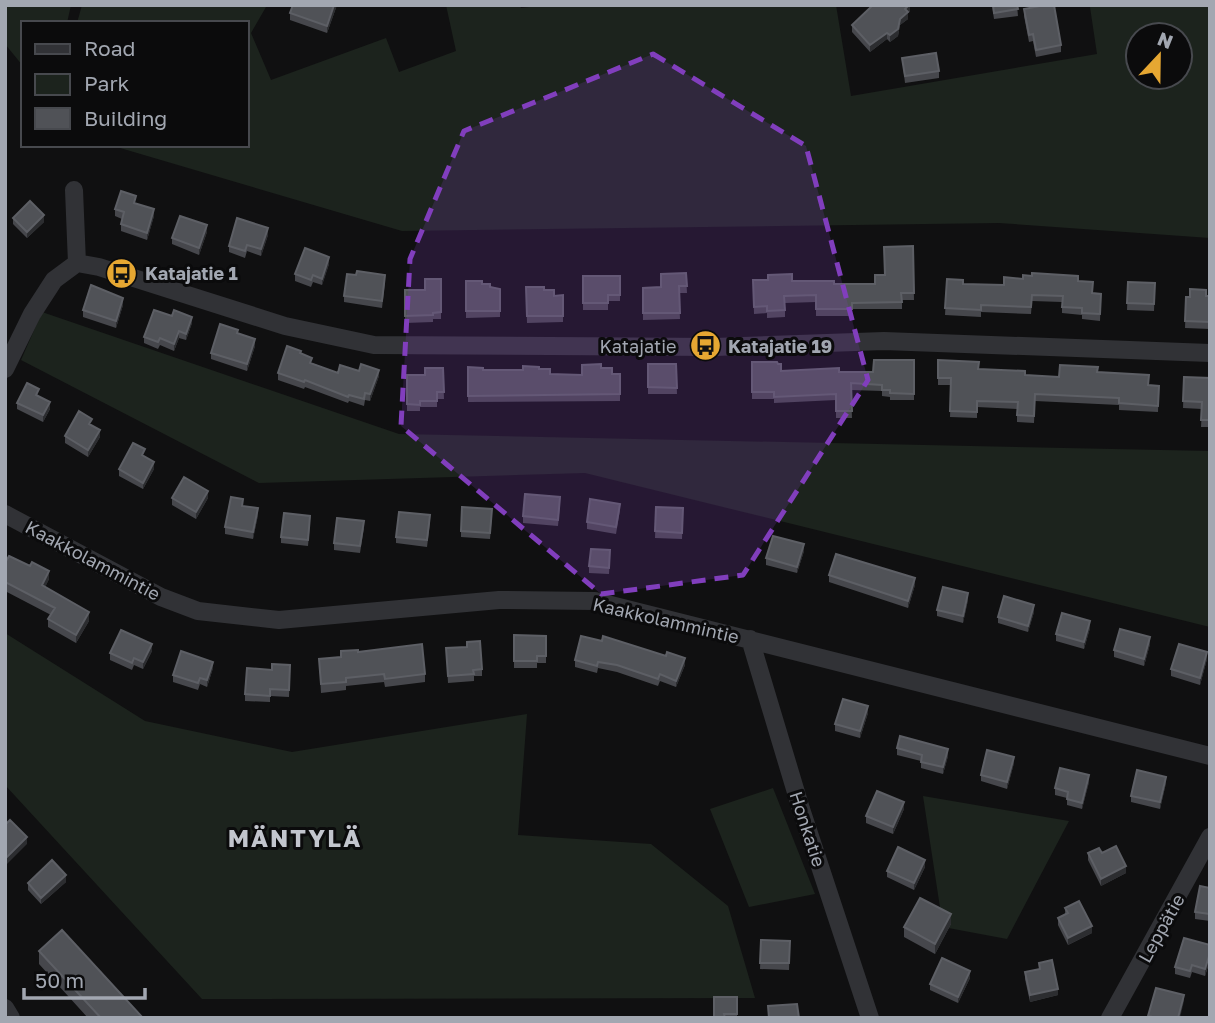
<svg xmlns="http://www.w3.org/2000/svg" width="1215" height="1023" font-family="'Golos Text',sans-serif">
<rect width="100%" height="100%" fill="#101011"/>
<!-- green -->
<path fill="#1c231d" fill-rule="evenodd" d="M5,5H71L67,23H23V66L5,44Z
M82,5H264L266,7L251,33L271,80L386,38L399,72L456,51L446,5H520L521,8L546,5H836L851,96L1097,54L1090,7L1094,5H1210V238L999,223L402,231L110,145H247V23H77ZM1180,35V77H1138V35Z
M42,312L399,434L1210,451V627L585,473L259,483L21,360Z
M5,633L145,721L292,752L527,714L518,835L651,844L728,906L755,998L202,999L5,785Z
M773,788L815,894L749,907L710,809Z
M923,796L1069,821L1007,939L943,927Z"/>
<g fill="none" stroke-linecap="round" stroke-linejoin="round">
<!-- minor -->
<path stroke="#313236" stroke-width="18" d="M74,190L77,263
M77,263L99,267L285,326L374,345L715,347L884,341L1210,353
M5,369L32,314L54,280L77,263
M5,514L161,597L198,611L279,620L499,600L595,601L1210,756
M750,639L801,809L870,1018
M5,1008L11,1018
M1110,1018L1210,837"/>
</g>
<!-- wall -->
<path fill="#46474c" d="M293,5H337L327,33L290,20V13Z
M910,5V11L908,13V19L900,25L898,36L890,42L887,39L870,52L852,32V25Z
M992,5H1017L1018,16L994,19Z
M1024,9L1061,45V52L1036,57L1033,41L1029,42L1024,16Z
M902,58L939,71V78L905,83Z
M136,203L154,216L147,240L121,231V224L122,219L115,216V209Z
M13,218L44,222L27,238L13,224Z
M207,232L199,255L172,244V238Z
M268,235L261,256L247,251L245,258L229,252V246Z
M913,246L914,300H902V309H852V316H816V302L785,303V317L767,318V313L754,314L753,280L792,281L834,284H875Z
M329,264L322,285L313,282L311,287L295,281V274Z
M686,273L687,293H679L680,319L643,320V288L661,287Z
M583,276H620V301H608V310H583Z
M441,279V319H433V322L405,323V290H425Z
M947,279L963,284L1004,285L1078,281L1093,293L1101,294L1100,321L1082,319V315L1062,313V302L1032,301L1031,314L981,312V317L945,315Z
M466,281L482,284L500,289V317L466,318Z
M385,282L382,308L344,302V296Z
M1128,282L1155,283L1154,311L1127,310Z
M526,287L544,290L554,296L563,295V322L527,323Z
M1206,296H1210V329L1185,328L1186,297Z
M123,305L116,328L83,317V310Z
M172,316L192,323L186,340L179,338L174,351L160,345L158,349L144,343V337Z
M238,334L255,346L247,371L211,359V353Z
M301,354L312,363L338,373L379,376L370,401L365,400L364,406L349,401L348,403L305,387L304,389L278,380V373Z
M914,360V400H890V397L882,396V391L851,390L852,418H836V400L774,403V399H752V362L781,371L873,372Z
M938,360L979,369L1025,375L1059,377L1097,372L1149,385L1159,386L1158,412L1119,410V405L1035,401L1034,423L1017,422V409L977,407V418L950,417L951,385H938Z
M648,364H676L677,394H648Z
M468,367L483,370L539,369L550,374L582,375L601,368L612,374H620V401L468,402Z
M443,368L444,399H437V407H420V411H407V375H425Z
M1184,377L1210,378V427H1201L1202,409L1183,408Z
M39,396L50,409L43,422L17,409V403Z
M65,436L100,437L88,457L65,443Z
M145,456L154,469L143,489L119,476V469Z
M172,498H208L196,519L172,505Z
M560,504L558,526L523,523V516Z
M243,506L258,515L253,539L225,534V527Z
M656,507L683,508L682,539L655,538Z
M620,510L616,534L587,529V522Z
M492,516L490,539L461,537V531Z
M430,522L427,547L396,543V537Z
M310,523L308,546L281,543V537Z
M364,528L360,553L334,550V543Z
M804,551L797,573L766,565V558Z
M610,557L609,574L589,573V566Z
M5,563L49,579L45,587L89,621L76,643L48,627V619L51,615L5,591Z
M829,575L915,585L908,608L829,582Z
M968,600L963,623L937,616V610Z
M1034,612L1028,632L998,623V617Z
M1090,628L1084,649L1056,641V634Z
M514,635L546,636V663H537V668H514Z
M1150,644L1144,666L1114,657V650Z
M446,648L482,669V676H474V681L448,683Z
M152,651L143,669L134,665L132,670L110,660V653Z
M358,652L425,674V682L385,687L384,682L346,686V690L321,693L319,659L341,657Z
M1207,659L1200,685L1171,676V669Z
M575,660L685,665L676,687L660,681L658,686L617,672L598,668L597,673L575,667Z
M213,668L207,687L200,684L198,690L173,682V675Z
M290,672L289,697L270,696V702L245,701V694Z
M868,713L860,738L835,731V724Z
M897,748L948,756L943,774L921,768V761L897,755Z
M1014,763L1007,789L981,781V775Z
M1089,782L1082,809L1067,805V798L1055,795V788Z
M1166,783L1160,809L1131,802V796Z
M904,809L893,834L866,823V816Z
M1088,853H1102L1126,873L1101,886L1088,860Z
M925,867L914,890L887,877V871Z
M66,882L41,904L28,890V883Z
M1210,888V921L1195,919V912Z
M1065,908L1092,933L1068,945L1058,925V918L1065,915Z
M951,924L935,954L904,937V927Z
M761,940L790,941L789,970L760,969Z
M1210,945V960L1205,976L1192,972L1190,978L1175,974V967Z
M39,951L143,1018H88L39,964Z
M1039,963L1058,995L1030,1002L1025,979V972L1039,969Z
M970,978L958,1003L930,990V984Z
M737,997V1018H714Z"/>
<!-- shaded-wall -->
<path fill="#2c2d30" d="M334,5H337L327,33V26Z
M909,5H910V11L908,13V19L900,25L898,36L890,42V35L900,19L905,9Z
M887,33V39L870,52V45Z
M154,209V216L147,240V233Z
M44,215V222L27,238V232Z
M207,225V232L199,255V248Z
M268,228V235L261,256V249Z
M329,257V264L322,285V279Z
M123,298V305L116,328V321Z
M192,317V323L186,340V334Z
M179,331V338L174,351V344Z
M255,339V346L247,371V364Z
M379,370V376L370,401V394Z
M50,402V409L43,422V415Z
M100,430V437L88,457V450Z
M154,462V469L143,489V483Z
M208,491V498L196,519V512Z
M258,508V515L253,539V532Z
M804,544V551L797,573V567Z
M49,571V579L42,594V585Z
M915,578V585L908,608V601Z
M968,593V600L963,623V616Z
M1034,605V612L1028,632V626Z
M89,612V621L76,643V635Z
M1090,621V628L1084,649V642Z
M1150,637V644L1144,666V659Z
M152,644V651L143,669V662Z
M1207,652V659L1200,685V678Z
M685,658V665L676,687V681Z
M213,662V668L207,687V680Z
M868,706V713L860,738V731Z
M948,749V756L943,774V767Z
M1014,757V763L1007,789V782Z
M1089,775V782L1082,809V803Z
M1166,777V783L1160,809V802Z
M904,802V809L893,834V827Z
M27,837V844L6,865V858Z
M925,860V867L914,890V883Z
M1126,866V873L1101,886V879Z
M66,875V882L41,904V898Z
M951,914V924L935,954V944Z
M1092,926V933L1068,945V938Z
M1210,953V960L1205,976V969Z
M970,971V978L958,1003V997Z
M1058,989V995L1030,1002V995Z
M1184,995V1001L1180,1018H1178Z"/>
<!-- building -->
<path fill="#505257" stroke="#5d5f65" stroke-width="2" d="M293,5H334L327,26L290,13Z
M873,5H909L905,9L908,12L900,19L898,29L890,35L887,33L870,45L852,25Z
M993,5H1017L1018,9L994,13Z
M1045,5H1054L1061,45L1036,50L1033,34L1029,35L1024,9Z
M936,53L939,71L905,76L902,58Z
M121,191L136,196L134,203L154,209L147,233L121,224L124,212L115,209Z
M30,201L44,215L27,232L13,218Z
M180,216L207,225L199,248L172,238Z
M237,218L268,228L261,249L247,245L245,251L229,246Z
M913,246L914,293H901L902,302L852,303V309H816V295L784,296L785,310L767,311V306L754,307L753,280H768V275L792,274V281H834V284H875V275H885L884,247Z
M305,248L329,257L322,279L313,275L311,280L295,274Z
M357,271L385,275L382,301L344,296L347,274L356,275Z
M686,273L687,286H679L680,313H643V288L661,287V274Z
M1032,273L1078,276V281L1093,282L1092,293L1101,294L1100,314L1082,313V308L1062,307L1063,296L1032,295L1031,307L981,305V310L945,308L947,279L963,280V284L1004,285V277L1023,279V275L1032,276Z
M583,276H620V295H608V303H583Z
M425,279H441V312L433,313V315L405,316V290H425Z
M466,281H482V284H490V287L500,289V311H466Z
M1128,282L1155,283L1154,304L1127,303Z
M91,285L123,298L116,321L83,310Z
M526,287H544V290H554V296L563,295V316H527Z
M1190,289L1206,290V296H1210V322L1185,321L1186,297H1190Z
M154,310L172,316L174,310L192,317L186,334L179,331L174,344L160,338L158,342L144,337Z
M220,324L238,330L237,333L255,339L247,364L211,353Z
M287,346L301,351L300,353L312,358L310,363L338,373L340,365L359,371L361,364L379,370L370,394L365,393L364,399L349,395L348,397L305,380L304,382L278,373Z
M874,360H914V394L890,393V390H882V385L851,383L852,411H836V394L774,397V392H752V362H777L778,364H781V371L839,368V372H873Z
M938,360L979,362L978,369L1025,371V375L1059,377L1060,365L1098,367L1097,372L1149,375L1148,385L1159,386L1158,406L1119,403V398L1035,394L1034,416L1017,415L1018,402L977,401V412L950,411L951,378H938Z
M601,364V368H612V374H620V394L468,396V367L483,368V370H523V366L539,367V369H550V374L582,375V365Z
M648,364H676L677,388L648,387Z
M425,368H443L444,392H437V401H420V405L407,404V375H425Z
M1184,377L1210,378V420H1201L1202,402L1183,401Z
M27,383L39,389L36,395L50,402L43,415L17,403Z
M79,411L92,419L89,424L100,430L88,450L65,436Z
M133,443L145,449L142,455L154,462L143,483L119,469Z
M184,477L208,491L196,512L172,498Z
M525,494L560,497L558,520L523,516Z
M231,497L243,499L242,506L258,508L253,532L225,527Z
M590,499L620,504L616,527L587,522Z
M462,507L492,509L490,533L461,531Z
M656,507L683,508L682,533L655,531Z
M399,512L430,515L427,540L396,537Z
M284,513L310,516L308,540L281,537Z
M337,518L364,521L360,546L334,543Z
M773,536L804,544L797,567L766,558Z
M591,549L610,550L609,568L589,566Z
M836,554L915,578L908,601L829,575Z
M9,556L30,566L32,562L49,571L42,585L89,612L76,635L48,619L55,608L5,582V563Z
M943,587L968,593L963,616L937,610Z
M1004,596L1034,605L1028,626L998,617Z
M1062,613L1090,621L1084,642L1056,634Z
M1120,629L1150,637L1144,659L1114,650Z
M121,630L152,644L143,662L134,658L132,663L110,653Z
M514,635L546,636V656H537V661H514Z
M581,636L602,641L603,636L666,656L667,652L685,658L676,681L660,674L658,679L617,665L598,662L597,666L575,660Z
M480,641L482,669L473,670L474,674L448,676L446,648L467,647V642Z
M422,644L425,674L385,679L384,674L346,678V682L321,684L319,659L341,657V651L358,650V652Z
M1179,644L1207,652L1200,678L1171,669Z
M181,651L213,662L207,680L200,678L198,683L173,675Z
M272,664L290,665L289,690L270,689V696L245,694L247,668L272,670Z
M843,699L868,706L860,731L835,724Z
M900,736L948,749L943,767L921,762L922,755L897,748Z
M987,750L1014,757L1007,782L981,775Z
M1060,768L1089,775L1082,803L1067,799L1068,792L1055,788Z
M1137,770L1166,777L1160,802L1131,796Z
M877,791L904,802L893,827L866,816Z
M10,820L27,837L6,858L5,825Z
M1116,846L1126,866L1101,879L1088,853L1099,848L1102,853Z
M898,847L925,860L914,883L887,871Z
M52,860L66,875L41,898L28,883Z
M1200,886L1210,888V914L1195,912Z
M920,898L951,914L935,944L904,927Z
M1079,901L1092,926L1068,938L1058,918L1068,913L1065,908Z
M62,930L143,1018H101L39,951Z
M1184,938L1210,945V953L1205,969L1192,965L1190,971L1175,967Z
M761,940L790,941L789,963H760Z
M942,958L970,971L958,997L930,984Z
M1052,960L1058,989L1030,995L1025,972L1040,969L1039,963Z
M1156,988L1184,995L1178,1018H1157L1148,1016Z
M714,997H737V1014H724L725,1018H714Z
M797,1004L799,1018H769L768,1006Z"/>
<!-- marked area -->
<path fill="#813ebd" fill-opacity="0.2" stroke="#813ebd" stroke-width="5" stroke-dasharray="14 9" stroke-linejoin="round" d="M653,54L806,146L868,380L743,575L601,594L401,426L410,259L464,131Z"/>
<!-- icons -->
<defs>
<symbol id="bus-disc" viewBox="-11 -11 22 22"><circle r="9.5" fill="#e6a732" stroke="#0b0b0c"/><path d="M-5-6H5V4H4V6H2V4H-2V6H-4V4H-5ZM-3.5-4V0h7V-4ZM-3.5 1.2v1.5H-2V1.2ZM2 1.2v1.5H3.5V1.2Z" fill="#111"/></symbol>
</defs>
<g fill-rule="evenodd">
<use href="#bus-disc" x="104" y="256" width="35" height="35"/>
<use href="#bus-disc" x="688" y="328" width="35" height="35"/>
</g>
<g text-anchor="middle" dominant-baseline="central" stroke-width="6" stroke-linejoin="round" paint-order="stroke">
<!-- poi labels -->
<g font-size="18" font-weight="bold" fill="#a2a7b1" stroke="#0b0b0c" text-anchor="start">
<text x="145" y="273">Katajatie 1</text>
<text x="728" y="346">Katajatie 19</text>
</g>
<!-- street labels -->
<g font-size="18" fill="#a2a7b1" stroke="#0b0b0c">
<text x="638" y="346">Katajatie</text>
<text transform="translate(93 560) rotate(28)">Kaakkolammintie</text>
<text transform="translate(666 620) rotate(13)">Kaakkolammintie</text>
<text transform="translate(808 829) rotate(72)">Honkatie</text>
<text transform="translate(1161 928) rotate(-61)">Leppätie</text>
</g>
<!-- district labels -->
<g font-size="24" font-weight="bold" letter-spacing="2" fill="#c2c5cd" stroke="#0b0b0c">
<text x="295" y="837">MÄNTYLÄ</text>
</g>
</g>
<!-- border -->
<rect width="1215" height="1023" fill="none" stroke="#a2a7b1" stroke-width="14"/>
<!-- legend -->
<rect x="21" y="21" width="228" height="126" fill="#0b0b0c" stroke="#47494e" stroke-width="2"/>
<rect x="35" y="44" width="35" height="10" fill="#313236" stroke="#47494e" stroke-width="2"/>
<text x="84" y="56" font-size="21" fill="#a2a7b1">Road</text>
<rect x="35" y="74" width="35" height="21" fill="#1c231d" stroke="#47494e" stroke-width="2"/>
<text x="84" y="91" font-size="21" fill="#a2a7b1">Park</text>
<rect x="35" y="108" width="35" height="21" fill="#505257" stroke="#47494e" stroke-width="2"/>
<text x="84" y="126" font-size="21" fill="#a2a7b1">Building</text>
<!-- north arrow -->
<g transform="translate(1159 56) rotate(22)"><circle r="33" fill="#0b0b0c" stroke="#47494e" stroke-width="2"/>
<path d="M0-5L12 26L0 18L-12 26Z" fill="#e6a732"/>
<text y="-10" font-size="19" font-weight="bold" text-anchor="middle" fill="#a2a7b1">N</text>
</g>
<!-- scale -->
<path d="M24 988v10h121v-10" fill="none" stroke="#a2a7b1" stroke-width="3.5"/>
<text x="35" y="988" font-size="21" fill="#a2a7b1" stroke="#0b0b0c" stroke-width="5" paint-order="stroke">50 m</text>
</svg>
